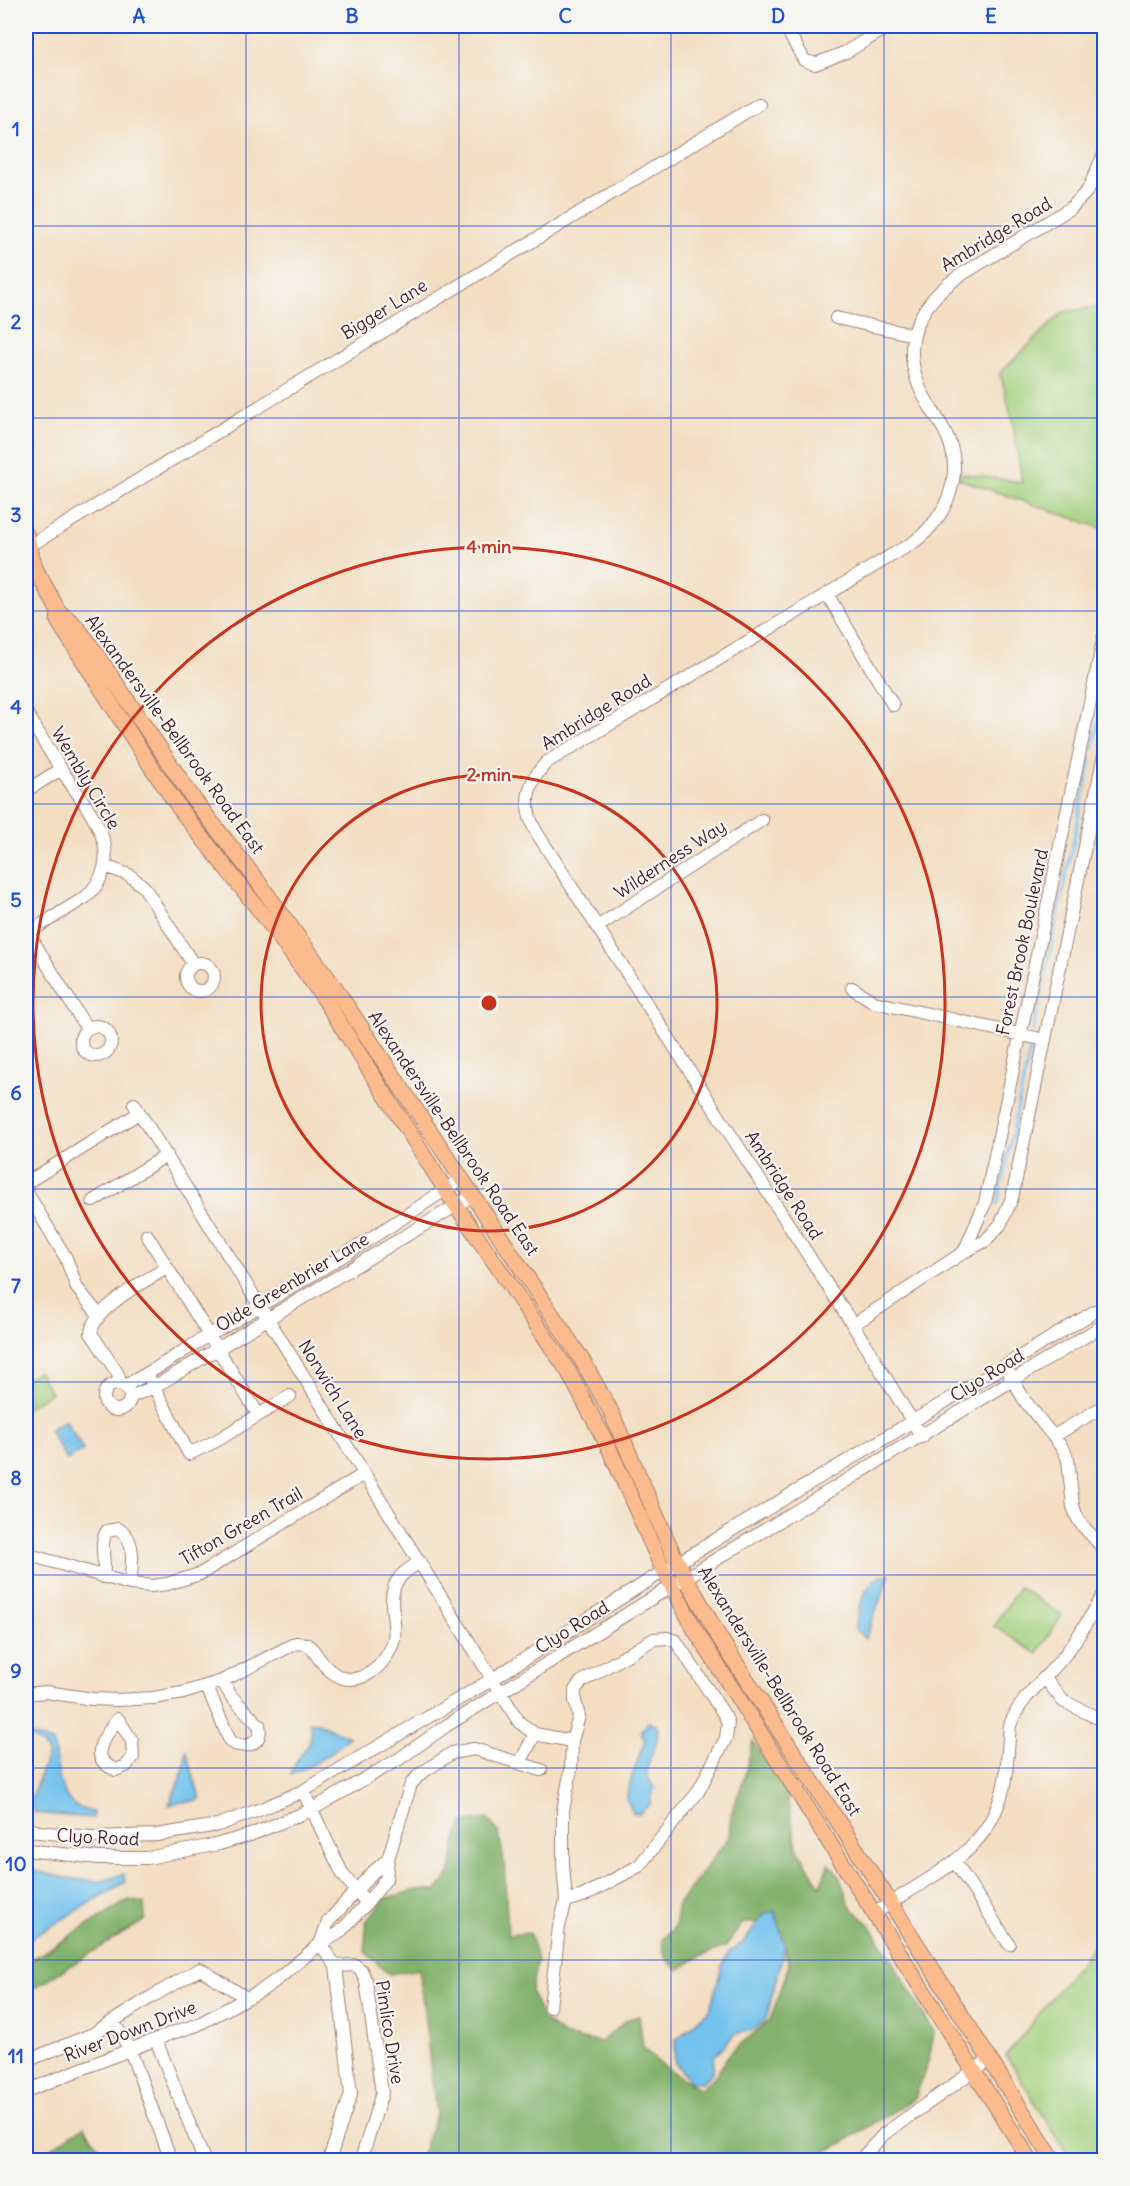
<svg xmlns="http://www.w3.org/2000/svg" width="1130" height="2186" font-family="Delius,sans-serif">
<rect width="100%" height="100%" fill="#f6f6f2"/>
<filter id="ink" filterUnits="userSpaceOnUse"><feTurbulence type="fractalNoise" baseFrequency=".0167" numOctaves="2"/><feDisplacementMap in="SourceGraphic" scale="12" xChannelSelector="R" yChannelSelector="G"/><feConvolveMatrix kernelMatrix="1 2 1 2 8 2 1 2 1" color-interpolation-filters="sRGB"/></filter>
<filter id="wash" filterUnits="userSpaceOnUse"><feTurbulence type="fractalNoise" baseFrequency=".008" numOctaves="4" result="noise"/><feDisplacementMap in="SourceGraphic" scale="24" xChannelSelector="R" yChannelSelector="G"/><feGaussianBlur stdDeviation="1.35" result="paint"/><feColorMatrix in="noise" values="0 0 0 0 0 0 0 0 0 0 0 0 0 0 0 0 0 1.4 0 .05"/><feComposite in="paint" operator="in"/></filter>
<g filter="url(#wash)">
<rect width="100%" height="100%" fill="#f3dec2"/>
<!-- green -->
<path fill="#a3d07d" stroke="#767854" stroke-width="1.5" d="M1104,306V529L959,479V473L1022,482L1012,419L1000,373L1063,312Z
M38,1371L51,1393L26,1408V1379Z
M1019,1587L1062,1615L1037,1654L994,1626Z
M1104,1932V2160H1071L1006,2056Z"/>
<!-- forest -->
<path fill="#82b26c" stroke="#66684c" stroke-width="1.5" d="M753,1741L785,1791L798,1850L820,1886L829,1863L839,1875L850,1906L871,1926L934,2032L929,2059L915,2098L839,2145L808,2160H420L436,2114L419,1969L389,1974L365,1952L366,1922L384,1899L415,1890L437,1891L451,1872L456,1839L463,1823L488,1819L499,1833L504,1861L508,1935L530,1933L537,1961L531,1992L542,2018L566,2037L601,2042L628,2019L639,2016L643,2047L660,2064L700,2090L717,2074L730,2053L770,2020L789,1965L778,1922L743,1923L725,1947L700,1956L678,1970L665,1957L662,1940L676,1925L677,1906L729,1837L731,1815L744,1778Z
M129,1900L144,1903L145,1920L26,1993V1963Z
M84,2126L100,2148L106,2160H34Z"/>
<!-- water -->
<path fill="#72c2ed" stroke="#5e708c" stroke-width="1.5" d="M65,1420L83,1450L67,1460L49,1430Z
M890,1574L865,1639L855,1629C859,1607 864,1578 890,1574Z
M310,1722L318,1723L349,1737C332,1754 313,1765 291,1775C297,1750 314,1752 310,1722Z
M649,1722L657,1725C661,1746 645,1760 647,1774C648,1778 652,1784 654,1788L650,1804L640,1813H633C632,1809 628,1804 627,1800C625,1790 641,1753 645,1741L641,1731Z
M26,1734L53,1742C56,1759 59,1796 75,1806C80,1809 88,1811 93,1812V1818L35,1813L30,1802L48,1753L43,1746Z
M186,1750L200,1799C191,1804 180,1800 169,1805L184,1769Z
M26,1869C46,1873 86,1884 106,1880C112,1879 117,1875 124,1874L125,1882L26,1941Z
M775,1911L785,1946L766,2019L755,2029L735,2034L714,2056L713,2071L702,2083L690,2082L674,2061L676,2040L710,2009L722,1966L729,1952L745,1941L764,1914Z"/>
<g fill="none" stroke-linecap="round" stroke-linejoin="round">
<!-- stream -->
<path stroke="#72c2ed" stroke-width="3" d="M1093,749L1104,692
M1033,1030L1091,759
M997,1205L1031,1045"/>
</g>
</g>
<g filter="url(#ink)">
<g fill="none" stroke-linecap="round" stroke-linejoin="round">
<defs>
<path id="minor" d="M785,26L804,60L815,64L846,52L889,26
M836,318L914,335
M26,548L759,104
M827,594L893,705
M26,712C38,733 51,754 65,775C90,813 130,855 86,897L26,934
M26,791L61,769
M105,866L129,875L144,887L193,964
M597,927L762,820
M28,933L87,1029
M186 977a14 14 0 1 1 28 0a14 14 0 1 1-28 0Z
M852,988L874,1002L1045,1040
M81 1041a15 15 0 1 1 30 0a15 15 0 1 1-30 0Z
M134,1104L519,1722L535,1734L572,1741
M26,1183L139,1113
M26,1191L66,1258L77,1288L99,1315
M93,1201L167,1155
M147,1235L258,1414
M964,1252L985,1203L1104,636
M853,1325L964,1252L985,1241L1000,1225L1012,1198L1104,755
M1009,1373L1025,1401L1064,1450L1068,1460L1073,1506L1077,1517L1081,1524L1104,1549
M151,1381L189,1454L216,1441L290,1396
M104 1397a13 13 0 1 1 26 0a13 13 0 1 1-26 0Z
M120,1384L118,1374L91,1333C94,1308 146,1280 167,1268
M124,1386C155,1371 182,1351 211,1334C296,1286 380,1234 461,1179
M130,1397L154,1387L472,1196
M1054,1436L1104,1406
M922,1437L853,1325L537,833C522,808 526,783 547,762L914,542C946,518 964,477 948,438C940,419 926,404 919,386C900,339 921,303 959,276L1071,208L1088,190L1104,154
M26,1554L130,1584L151,1586L167,1584L200,1574L364,1474
M103,1577C107,1563 98,1543 107,1531L118,1529C137,1538 132,1566 130,1584
M1045,1678L1063,1701L1104,1721
M207,1687L230,1741C244,1751 264,1744 259,1725L231,1696L222,1681
M26,1694L46,1692L93,1699L117,1700L153,1698L183,1693L222,1681L296,1643L306,1644L311,1647C317,1656 323,1666 332,1672C357,1692 388,1665 394,1639C397,1622 388,1604 394,1588C398,1575 409,1569 420,1562
M118,1719L132,1741L133,1757L126,1766L116,1770C86,1758 105,1735 118,1719Z
M520,1763L535,1734
M303,1791L343,1875L367,1903
M26,1828L39,1832L91,1837L157,1835L218,1825L264,1808L303,1791L491,1680L659,1574L1104,1306
M26,1850L99,1858H147L219,1844L250,1835L311,1810L399,1759L446,1726L667,1589L1104,1325
M955,1862L1009,1944
M874,1914C927,1876 989,1857 1004,1785C1008,1766 1008,1745 1010,1725C1021,1696 1045,1680 1064,1656C1079,1637 1092,1614 1104,1594
M320,1944L336,1966L351,2094L329,2160
M320,1944L328,1922L373,1872L388,1859
M336,1966L355,1965L361,1970L366,1981L382,2093L361,2160
M550,2007L559,1927L566,1901L563,1865V1810L571,1770L572,1741L579,1716L575,1701V1690L581,1682L654,1639L667,1638L676,1641L725,1716L728,1723L726,1738L698,1792L639,1866L583,1896L566,1901
M113,2021L130,2050L171,2160
M156,2040L204,2160
M26,2061L93,2034L151,1997L200,1969L245,1997
M26,2091L172,2033L197,2025L262,1990L279,1978L320,1944L339,1933L367,1903L386,1879L388,1859L411,1784L420,1774L452,1753L474,1749L541,1770
M860,2160L884,2134L989,2060"/>
<path id="major" d="M26,534L35,568L59,612L72,622L86,639L195,801L256,879L335,988L582,1360L610,1410L674,1556L719,1637L890,1902L1053,2160
M59,612L58,621L152,768L182,812L267,920L323,997L445,1189L568,1371L608,1446L661,1565L695,1630L1030,2160"/>
</defs>
<!-- minor casing -->
<use href="#minor" stroke="#9e7e76" stroke-width="14"/>
<!-- major casing -->
<use href="#major" stroke="#9e7e76" stroke-width="17"/>
<!-- minor -->
<use href="#minor" stroke="#fff" stroke-width="12"/>
<!-- major -->
<use href="#major" stroke="#fbbb8d" stroke-width="15"/>
</g>
</g>
<!-- grid -->
<path fill="none" stroke="#1d4ed8" stroke-width="1.5" stroke-opacity="0.55" d="M246,26V2160M459,26V2160M671,26V2160M884,26V2160M26,226H1104M26,418H1104M26,611H1104M26,804H1104M26,997H1104M26,1189H1104M26,1382H1104M26,1575H1104M26,1768H1104M26,1960H1104"/>
<!-- distance rings -->
<g fill="none" stroke="#c8321e" stroke-width="3">
<circle cx="489" cy="1003" r="228"/>
<circle cx="489" cy="1003" r="456"/>
</g>
<g text-anchor="middle" dominant-baseline="central" stroke-width="4.5" stroke-linejoin="round" paint-order="stroke">
<!-- street labels -->
<g font-size="18" fill="#4a1f2b" stroke="#f6f6f2">
<text transform="translate(996 234) rotate(-31)">Ambridge Road</text>
<text transform="translate(384 309) rotate(-32)">Bigger Lane</text>
<text transform="translate(596 712) rotate(-32)">Ambridge Road</text>
<text transform="translate(175 734) rotate(54)">Alexandersville-Bellbrook Road East</text>
<text transform="translate(86 778) rotate(59)">Wembly Circle</text>
<text transform="translate(670 859) rotate(-33)">Wilderness Way</text>
<text transform="translate(1022 942) rotate(-78)">Forest Brook Boulevard</text>
<text transform="translate(454 1133) rotate(56)">Alexandersville-Bellbrook Road East</text>
<text transform="translate(784 1185) rotate(57)">Ambridge Road</text>
<text transform="translate(292 1282) rotate(-31)">Olde Greenbrier Lane</text>
<text transform="translate(987 1375) rotate(-32)">Clyo Road</text>
<text transform="translate(333 1389) rotate(58)">Norwich Lane</text>
<text transform="translate(241 1526) rotate(-30)">Tifton Green Trail</text>
<text transform="translate(572 1627) rotate(-32)">Clyo Road</text>
<text transform="translate(780 1691) rotate(58)">Alexandersville-Bellbrook Road East</text>
<text transform="translate(98 1837) rotate(3)">Clyo Road</text>
<text transform="translate(130 2031) rotate(-21)">River Down Drive</text>
<text transform="translate(390 2032) rotate(81)">Pimlico Drive</text>
</g>
</g>
<circle cx="489" cy="1003" r="9" fill="#c8321e" stroke="#f6f6f2" stroke-width="3"/>
<g font-size="18" text-anchor="middle" font-weight="bold" fill="#c8321e" stroke="#f6f6f2" stroke-width="4.5" stroke-linejoin="round" paint-order="stroke">
<text x="489" y="553">4 min</text>
<text x="489" y="781">2 min</text>
</g>
<!-- margin -->
<rect width="1130" height="2186" fill="none" stroke="#f6f6f2" stroke-width="66"/>
<rect x="33" y="33" width="1064" height="2120" fill="none" stroke="#1d4ed8" stroke-width="2"/>
<g font-size="20" text-anchor="middle" font-weight="bold" fill="#1d4ed8">
<text x="139" y="23">A</text>
<text x="352" y="23">B</text>
<text x="565" y="23">C</text>
<text x="778" y="23">D</text>
<text x="991" y="23">E</text>
<text x="16" y="136">1</text>
<text x="16" y="329">2</text>
<text x="16" y="522">3</text>
<text x="16" y="714">4</text>
<text x="16" y="907">5</text>
<text x="16" y="1100">6</text>
<text x="16" y="1293">7</text>
<text x="16" y="1485">8</text>
<text x="16" y="1678">9</text>
<text x="16" y="1871">10</text>
<text x="16" y="2063">11</text>
</g>
</svg>
